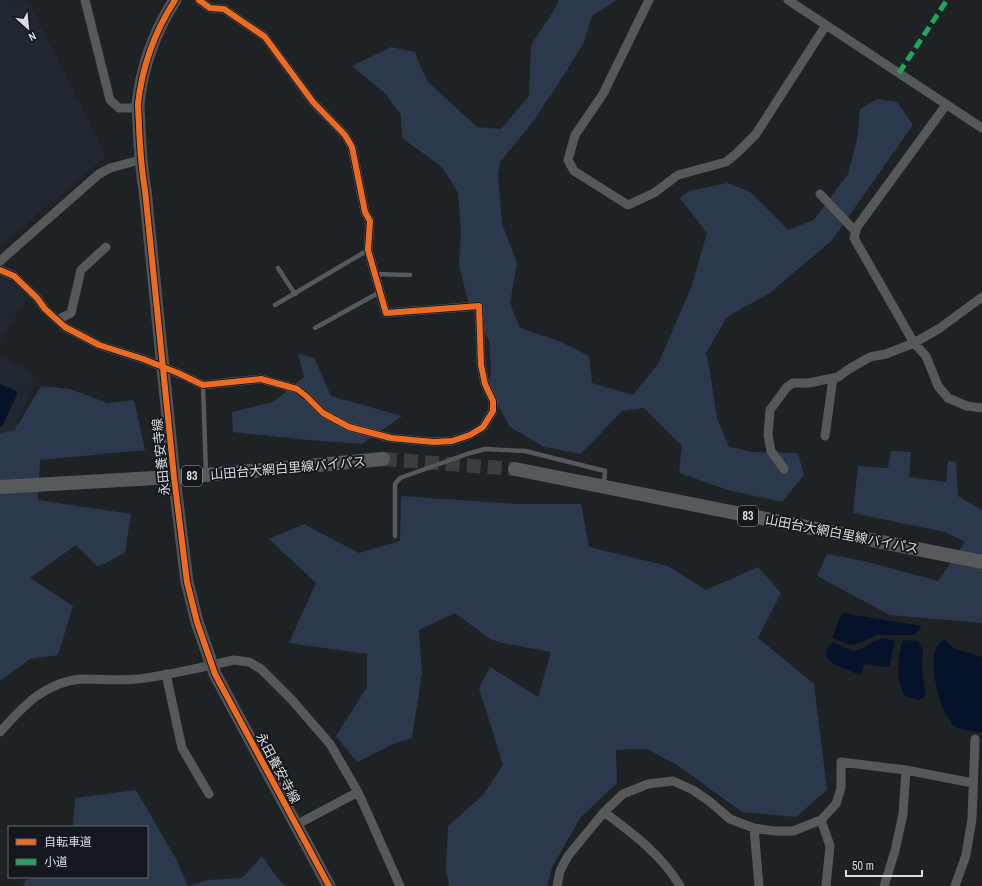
<svg xmlns="http://www.w3.org/2000/svg" width="982" height="886" font-family="'Archivo Narrow','Noto Sans JP',sans-serif">
<rect width="100%" height="100%" fill="#1f2225"/>
<!-- built -->
<path fill="#212731" d="M0,0L28,1L106,156L0,246Z
M0,276L11,281L27,298L0,341Z
M0,357L29,371L34,382L14,432L0,433Z"/>
<!-- green -->
<path fill="#2c384c" d="M559,0H617L592,16L584,42L564,75L532,123L500,162L498,175L502,224L517,263L510,303L520,328L559,341L589,356L592,383L633,395L658,364L691,288L707,233L680,198L689,191L728,183L750,192L788,230L814,220L848,174L857,140L860,109L877,99L897,102L913,125L832,240L770,293L727,317L706,353L709,366L717,418L729,447L753,452L798,453L804,475L782,502L728,490L679,473L682,446L644,408L622,411L581,454L544,447L510,427L489,389L491,368L489,341L468,301L459,265L461,233L458,192L441,166L402,138L401,115L385,93L352,66L391,47L415,52L420,66L428,82L477,127L501,129L529,96L531,45L551,15Z
M298,354L314,358L331,396L402,416L362,444L308,440L233,432L232,412L273,402L304,377Z
M41,386L70,389L107,403L134,400L145,450L40,460L38,500L131,514L125,553L98,567L76,545L30,578L73,606L58,655L30,659L0,681V433L14,431Z
M891,451L911,452L909,477L946,482L948,461L956,462L958,496L982,510V623L890,615L817,576L827,554L864,561L938,581L965,542L945,532L853,513L858,466L888,468Z
M401,496L518,504H581L589,547L668,566L706,590L758,567L781,593L758,638L814,684L827,790L796,817L742,812L677,765L647,749L616,750L617,783L581,817L553,865L547,886H449L446,868L448,826L483,795L503,765L479,688L490,667L538,697L551,652L502,643L490,639L455,613L419,630L422,673L412,738L393,744L357,762L336,736L367,687V654L289,643L316,583L269,539L304,524L359,553L400,541Z
M136,790L176,859L188,886L207,880L242,878L262,856L279,880L286,886H23L26,880L33,877H147V827H73L75,798Z"/>
<!-- water -->
<path fill="#061229" d="M0,384L18,392L2,427L0,426Z
M842,613L922,626L915,635H877L861,642L851,645L832,638Z
M884,638L895,641L890,665L886,667L865,664L860,675L833,664L826,656L827,649L833,642L853,651L862,649L874,641Z
M945,639L953,648L982,657V733L960,729L951,724V722C948,716 943,710 941,703C936,690 929,657 938,645C940,642 943,641 945,639Z
M903,640L918,641L923,648L922,670L926,696L919,700L905,696C895,678 897,659 903,640Z"/>
<g fill="none" stroke-linecap="round" stroke-linejoin="round">
<!-- primary-tunnel -->
<path stroke="#3b3e41" stroke-width="14" stroke-dasharray="14 7" stroke-linecap="butt" d="M383,459L515,469"/>
<!-- lane -->
<path stroke="#575859" stroke-width="4.5" d="M278,268L295,294
M375,274L410,275
M275,305L368,250
M315,328L380,292
M203,385L206,474
M395,536V484L400,478L467,454L485,449L525,451L605,471L604,484"/>
<!-- street -->
<path stroke="#575859" stroke-width="9" d="M85,0L110,100L119,108H138
M649,0L603,94L575,135L568,160L574,171L628,205L654,193L678,175L726,162L737,153L756,134L826,25
M788,0L982,128
M946,105L857,227L854,238L914,343L926,356L938,386L948,398L967,406L982,408
M820,194L856,232
M0,261L99,174L110,168L140,160
M0,270L14,276L37,298L45,309L65,327L99,345L143,359
M57,320L71,313L81,270L106,247
M178,373L203,385L261,379L297,389L306,396L323,413L349,427L391,438L434,442L452,441L470,435L483,427L493,411V401L485,384L481,365L479,306L386,313L368,250L370,221L365,212L352,147L345,135L313,102L265,37L224,9L210,8L199,0
M825,436L833,378
M784,469L771,451L768,435L770,410L787,387L793,383H809L838,377L849,369L870,357L886,354L914,343L940,328L982,297
M166,674L182,748L209,794
M0,732C23,706 46,681 83,679C101,679 119,681 138,679C170,675 202,667 234,660L249,662L261,669L292,700L330,744L358,792L400,886
M604,812C632,833 662,855 680,886
M821,820L830,846L826,886
M296,825L358,792
M754,828L759,886
M557,886L560,871L568,856L604,812L623,794L648,784L673,781L693,790L709,801L730,819L754,828L774,831H793L821,820L836,804L841,788V762L906,770L973,783
M884,886L895,851L903,814L906,770
M955,886L966,855L972,819L975,739"/>
<!-- secondary -->
<path stroke="#515254" stroke-width="13" d="M175,0C155,31 142,67 138,104C138,111 139,119 139,126C140,148 141,167 145,190L174,477L187,582L197,622L215,674L329,886"/>
<!-- primary -->
<path stroke="#58595b" stroke-width="14" d="M515,469L982,562
M0,487L206,475L383,459"/>
<!-- street-bridge -->
<path stroke="#575859" stroke-width="9" d="M143,359L178,373"/>
<!-- quiet -->
<path stroke="#20a55d" stroke-width="5" stroke-dasharray="10 5" stroke-linecap="butt" d="M899,73L947,0"/>
<defs>
<path id="cycleway" d="M175,0C155,31 142,67 138,104C138,111 139,119 139,126C140,148 141,167 145,190L174,477L187,582L197,622L215,674L329,886
M0,270L14,276L37,298L45,309L65,327L99,345L143,359L178,373L203,385L261,379L297,389L306,396L323,413L349,427L391,438L434,442L452,441L470,435L483,427L493,411V401L485,384L481,365L479,306L386,313L368,250L370,221L365,212L352,147L345,135L313,102L265,37L224,9L210,8L199,0"/>
</defs>
<!-- cycleway casing -->
<use href="#cycleway" stroke="#14181e" stroke-width="8"/>
<!-- cycleway -->
<use href="#cycleway" stroke="#ed6a23" stroke-width="6"/>
</g>
<g text-anchor="middle" dominant-baseline="central" stroke-width="4" stroke-linejoin="round" paint-order="stroke">
<!-- shield labels -->
<g fill="#14181e" stroke="#9ea1a6" stroke-width="1">
<rect x="182" y="466" width="20" height="20" rx="3"/>
<rect x="738" y="506" width="20" height="20" rx="3"/>
</g>
<g font-size="12" font-weight="bold" fill="#d9dce0">
<text x="192" y="476">83</text>
<text x="748" y="516">83</text>
</g>
<!-- street labels -->
<g font-size="13" fill="#d9dce0" stroke="#14181e">
<text transform="translate(161 457) rotate(-96)">永田養安寺線</text>
<text transform="translate(288 468) rotate(-5)">山田台大網白里線バイパス</text>
<text transform="translate(842 534) rotate(11)">山田台大網白里線バイパス</text>
<text transform="translate(278 768) rotate(62)">永田養安寺線</text>
</g>
</g>
<!-- legend -->
<rect x="8" y="826" width="140" height="52" fill="#14181e" stroke="#63666c"/>
<rect x="16" y="839" width="20" height="6" fill="#ed6a23" stroke="#63666c"/>
<text x="44" y="846" font-size="12" fill="#d9dce0">自転車道</text>
<rect x="16" y="859" width="20" height="6" fill="#20a55d" stroke="#63666c"/>
<text x="44" y="866" font-size="12" fill="#d9dce0">小道</text>
<!-- north arrow -->
<g transform="translate(28 28) rotate(153)" stroke="#14181e" stroke-width="3" paint-order="stroke">
<path d="M0-3L7 15L0 10L-7 15Z" fill="#d9dce0"/>
<text y="-6" font-size="11" font-weight="bold" text-anchor="middle" fill="#d9dce0">N</text>
</g>
<!-- scale -->
<path d="M846 870v6h76v-6" fill="none" stroke="#d9dce0" stroke-width="2"/>
<text x="852" y="870" font-size="12" fill="#d9dce0" stroke="#14181e" stroke-width="3" paint-order="stroke">50 m</text>
</svg>
